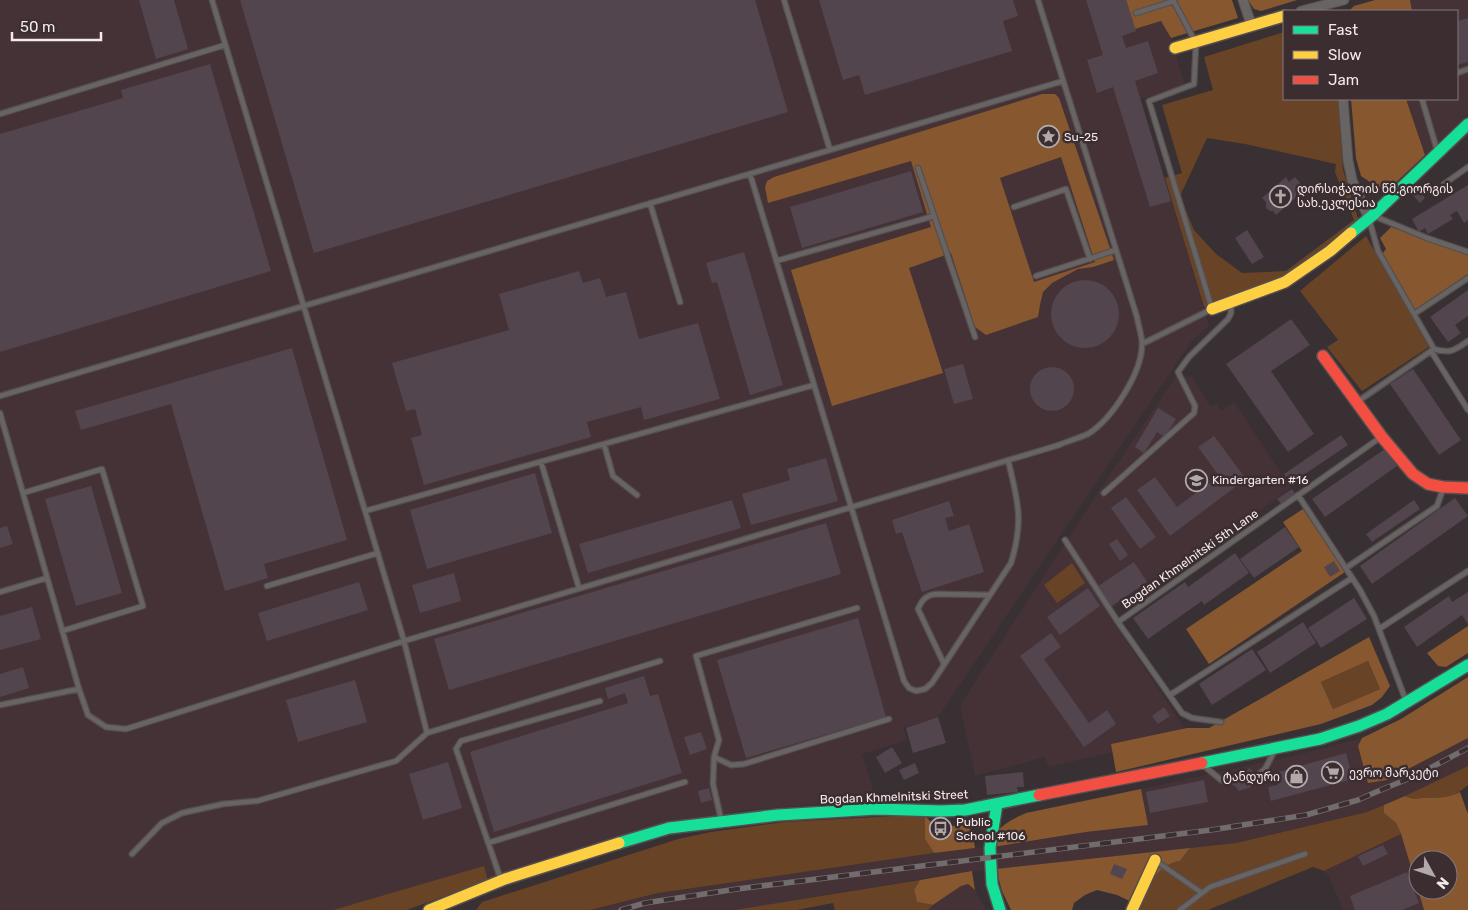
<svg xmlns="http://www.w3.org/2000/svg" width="1468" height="910" font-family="Rubik,'Noto Sans Georgian',sans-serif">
<rect width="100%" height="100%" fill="#383032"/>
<!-- built -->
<path fill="#453236" d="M0,0H1126L1135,29L1162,21L1171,38L1185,86L1141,99L1209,326L1191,342L938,717L903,728L908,740L862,754L876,799L748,810L670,823L488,880L484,867L333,910H0Z
M1410,0H1468V114L1425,155L1406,99H1457V11H1412Z
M1176,376L1192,377L1210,406L1216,403L1221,411L1234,402L1291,488L1156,586L1151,580L1107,612L1185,729L1167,740L1048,767L1045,757L975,776L960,705L1095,497Z
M1362,738L1358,746L1368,783L1387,780L1468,738V766L1418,791L1367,812L1236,843L953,874L735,910H590L658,893L734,881L934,853L975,848H990L1086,832L1147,825L1141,789L1297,755Z
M1401,834L1424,910H1343L1328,875L1324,871Z
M968,884L975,890L986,910H928L961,886Z"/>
<!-- green -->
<path fill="#684326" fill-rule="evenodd" d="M1284,32V99H1338L1343,170L1359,222L1282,279L1204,307L1165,178L1182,173L1162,105L1213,90L1204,57ZM1207,138L1245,144L1336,164L1335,172L1354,220L1286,271L1242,273L1216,254L1194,230L1180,196Z
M1366,236L1429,347L1362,391L1327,347L1338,340L1300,291Z
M1072,563L1085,583L1057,603L1044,585Z
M1368,661L1380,689L1333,709L1321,682Z
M1468,766V785C1451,800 1445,797 1424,798C1416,798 1412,800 1405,796Z
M1384,805V813L1396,823L1401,834L1324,871L1313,867L1208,910H1135C1145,890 1157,864 1180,861L1190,848L1236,843L1367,812Z
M898,816H925V839L934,853L658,893L590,910H476L482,902L678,839L711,832L784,822Z
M484,866L488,880L407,910H333Z
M920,880L914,890L917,902L933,905L928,910H835L833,903L797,910H735Z"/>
<!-- forest -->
<path fill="#87572f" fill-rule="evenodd" d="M1126,0H1232L1238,18L1171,38L1161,21L1135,29Z
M1248,0H1297L1261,11L1254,9Z
M1375,0H1410L1412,11H1349L1354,6Z
M1042,94H1055L1059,98L1114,260L1093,267L1078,269L1052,283L1043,292L1040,305L1038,317L986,335L975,327L951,253L909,268L943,373L832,406L791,270L931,227L911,161L768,203L765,187L767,181L774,177ZM1061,157L1095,262L1034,282L1000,178Z
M1351,99H1406L1425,155L1390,188H1379L1361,176L1356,158Z
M1391,227L1468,255V274L1415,311L1382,254L1386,249L1380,238Z
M1303,509L1345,572L1209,664L1186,629L1302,551L1283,522Z
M1468,626V653L1446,667L1438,666L1427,653Z
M1369,637L1390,686L1382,697L1372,705L1321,724L1116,772L1111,744L1187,728H1209ZM1368,661L1380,689L1333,709L1321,682Z
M1468,677V738L1387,780L1368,783L1358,746L1362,738L1401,719Z
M1141,789L1148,825L1086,832L993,847C993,828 1010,820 1026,813Z
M1460,792L1468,814V910H1424L1401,834L1396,823L1384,813V805L1405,796C1412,800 1417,798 1424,798C1441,797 1445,799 1460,792ZM1418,860H1448V890H1418Z
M925,816L936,827L966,825L972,831L975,848L934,853L925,839Z
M1190,848L1180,861C1158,864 1147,887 1138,905L1117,895L1097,890L1085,895L1074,903L1072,910H1011L1002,891L996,869Z
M972,871L975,890L968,884L961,886L933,905L917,902L914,890L920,880Z"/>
<!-- building -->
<path fill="#52454e" d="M139,0H174L188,49L156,59Z
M240,0H755L788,112L314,253Z
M819,0H1013L1018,16L1003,21L1012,51L865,95L859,75L843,80Z
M1086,0H1126L1136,31L1122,36L1126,48L1148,41L1158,73L1135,81L1171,201L1150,207L1113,87L1097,93L1087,60L1103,55Z
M1468,18V62L1457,65V21Z
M210,64L271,271L0,352V134L123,98L121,90Z
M911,171L923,212L802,248L790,207Z
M1286,177L1289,182L1295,177L1302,185L1296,190L1300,194L1276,215L1273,211H1270L1266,208V202L1262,198Z
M1468,185V220L1464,223L1457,211L1450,215L1453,219L1428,234L1425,228L1419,232L1412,219Z
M1418,189L1425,198L1420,203L1412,194Z
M1247,230L1264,257L1252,264L1235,238Z
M744,252L783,385L750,395L717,282L712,283L706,263Z
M579,271L583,283L600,278L606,297L626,292L639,339L698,323L720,399L644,420L641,407L587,422L591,437L424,485L411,438L422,435L415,409L406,411L392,363L509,330L499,294Z
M1051 314a34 34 0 1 1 68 0a34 34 0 1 1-68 0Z
M1468,290V316L1455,325L1461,333L1448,342L1430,317Z
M1291,319L1310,345L1271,371L1314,434L1288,452L1226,364Z
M292,348L347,540L264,564L268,578L225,591L171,404L81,430L75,411Z
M963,364L973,399L954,404L944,369Z
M1030 389a22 22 0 1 1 44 0a22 22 0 1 1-44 0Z
M1413,369L1461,440L1439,455L1390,384Z
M1158,408L1176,419L1165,437L1157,432L1144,453L1135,447Z
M1341,435L1348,445L1290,484L1284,474Z
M1214,436L1246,479L1170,536L1137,490L1155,477L1177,507L1219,476L1198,447Z
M1385,449L1397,466L1325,517L1312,499Z
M826,458L838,501L751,525L742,494L790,480L787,469Z
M535,473L552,533L427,569L410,510Z
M91,486L122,593L76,606L45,499Z
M1292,489L1296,495L1282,505L1277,499Z
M1126,497L1156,537L1140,549L1111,508Z
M1455,498L1468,516L1372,584L1360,566Z
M732,500L741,528L588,573L579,544Z
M1414,500L1420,509L1372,542L1366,534Z
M949,501L954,516L945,518L949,531L969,524L984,572L922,592L902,532L896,534L892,520Z
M826,523L841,574L449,690L434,639Z
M7,526L13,544L0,548V528Z
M1285,527L1299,547L1254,578L1240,559Z
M1117,539L1128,555L1120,561L1109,544Z
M1235,553L1249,573L1204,605L1202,601L1148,639L1133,618L1185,582L1188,587Z
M1334,561L1340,571L1330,577L1324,567Z
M1134,562L1147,582L1110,607L1097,587Z
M454,573L461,601L420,613L412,585Z
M359,582L368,610L267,641L258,613Z
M1088,588L1100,606L1060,635L1047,617Z
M1468,592V624L1462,615L1417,647L1404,627L1449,596L1452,602Z
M1354,598L1367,619L1321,648L1308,628Z
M32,607L41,639L0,650V616Z
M858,618L886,717L746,758L717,660Z
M1303,622L1316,643L1270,673L1257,652Z
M1051,633L1061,647L1044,659L1089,723L1107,710L1116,724L1084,747L1020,656Z
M1252,649L1266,670L1212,705L1199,684Z
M23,667L29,688L0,697V674Z
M644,676L650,696L658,694L682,773L494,832L470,752L628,703L625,693L608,699L605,688Z
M355,680L367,722L298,742L286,700Z
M1164,707L1170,716L1158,724L1152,716Z
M938,717L946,743L913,753L906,728Z
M701,732L707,749L690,755L684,737Z
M892,747L902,763L885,773L876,757Z
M1346,753L1353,779L1271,801L1268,787L1278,785L1275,773Z
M448,762L462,808L423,820L409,774Z
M915,763L919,773L904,780L899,770Z
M1249,768L1258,775L1254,783L1255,786L1238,791L1237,788L1229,782L1234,772L1238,774L1242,770L1246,772Z
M1023,772L1024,787H1017L1018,792L987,795L985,776Z
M1204,780L1208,802L1150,813L1146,792Z
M709,788L712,800L701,803L698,791Z
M1383,845L1388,854L1363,866L1358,856Z
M1114,864L1127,869L1122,879L1110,874Z
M1407,872L1419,903L1402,910H1355L1350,896Z"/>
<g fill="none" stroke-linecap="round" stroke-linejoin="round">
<defs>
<path id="lane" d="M784,0L830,150
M1136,13L1174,1
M1457,73L1468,69
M1422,99L1437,150
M0,114L225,45
M918,168L975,337
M750,174L904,681L909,688L916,691L925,689L932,683L1011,563C1024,521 1018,501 1008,460
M1444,184L1468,167
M650,203L680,302
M1014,207L1066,189L1090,259
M1374,216L1427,238L1468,252
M1369,219L1378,251L1434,349C1451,354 1455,350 1468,341
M776,261L934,216
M1036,276L1116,250
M1414,314L1468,278
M1142,344L1212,309L1149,101L1194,84L1196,43L1173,0
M1431,351L1468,410
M0,396L1063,81
M1357,402L1434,349
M0,413L79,689L88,715L106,727L126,729L404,641L1059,445C1068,441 1079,438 1088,434C1112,419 1142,373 1142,344C1142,335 1138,325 1137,317L1038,0
M604,444L613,476L637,495
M541,462L579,588
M23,493L102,469L143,606L62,631
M1104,493L1194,413L1195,406L1178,372L1189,357L1228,319L1231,313V305
M1298,495L1360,590L1374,616L1406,701
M365,511L814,385
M1065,540L1118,622
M1346,568L1437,506L1443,489
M267,586L378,553
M0,592L47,578
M1379,629L1468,571
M944,664L918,609C922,600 926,595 936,594L990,595
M1170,695L1352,578
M0,705L79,689
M1221,722L1192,718L1182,713L1118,622L1381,437
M427,733L660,661
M714,757L731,765L744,764L889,719
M1203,765L1221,780L1229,782
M1258,775L1265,769L1274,752
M721,819L713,784L714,757L719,740L696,656L857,608
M488,843L685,782
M132,854L162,823L182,813L223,804L257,801L396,761L427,733L404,641L212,0
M1156,861L1202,893
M501,880L456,749L461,741L600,701
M1180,910L1210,887L1305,854"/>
<path id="street" d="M1243,0L1251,24
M1301,11L1344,0
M1343,99L1348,161L1352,180L1369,219"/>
<path id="fast" d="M1351,233L1373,215L1468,124
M1202,763L1320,739L1359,726L1387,714L1468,665
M997,804L990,848L992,884L1000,910
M619,843L669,828L778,815L877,809L941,811L965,810L1039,795"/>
<path id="slow" d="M1175,48L1284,16
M1212,309L1285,282L1330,251L1351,233
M429,910L505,879L619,843
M1132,910L1155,860"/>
<path id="jam" d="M1323,356L1382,437L1413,474L1428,484L1443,487L1468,488
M1039,795L1202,763"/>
</defs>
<!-- lane casing -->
<use href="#lane" stroke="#554f51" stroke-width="7"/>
<!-- street casing -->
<use href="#street" stroke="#554f51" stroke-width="11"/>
<!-- fast casing -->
<use href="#fast" stroke="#554f51" stroke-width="14"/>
<!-- slow casing -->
<use href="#slow" stroke="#554f51" stroke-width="14"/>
<!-- jam casing -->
<use href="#jam" stroke="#554f51" stroke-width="14"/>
<!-- lane -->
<use href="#lane" stroke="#676463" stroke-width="4.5"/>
<!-- street -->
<use href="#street" stroke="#676463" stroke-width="9"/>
<!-- fast -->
<use href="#fast" stroke="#16e098" stroke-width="11"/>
<!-- slow -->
<use href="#slow" stroke="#ffcf43" stroke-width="11"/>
<!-- jam -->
<use href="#jam" stroke="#f24e42" stroke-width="11"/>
<defs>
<path id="rail" d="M621,910L645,903L737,889L1211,830L1306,815L1358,800L1376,792L1415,776L1468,748"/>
</defs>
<!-- rail casing -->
<use href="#rail" stroke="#716c6e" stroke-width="5.5"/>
<!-- rail -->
<use href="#rail" stroke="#3b2d30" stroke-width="4" stroke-dasharray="11" stroke-linecap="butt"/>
</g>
<!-- icons -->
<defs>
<symbol id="sight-ring" viewBox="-11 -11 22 22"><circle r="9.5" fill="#3b2d30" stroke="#b2a9ab" stroke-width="1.5"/><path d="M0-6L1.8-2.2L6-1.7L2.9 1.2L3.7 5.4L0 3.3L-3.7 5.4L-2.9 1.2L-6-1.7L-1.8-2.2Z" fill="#b2a9ab"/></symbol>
<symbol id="church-ring" viewBox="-11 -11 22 22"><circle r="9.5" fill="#3b2d30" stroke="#b2a9ab" stroke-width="1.5"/><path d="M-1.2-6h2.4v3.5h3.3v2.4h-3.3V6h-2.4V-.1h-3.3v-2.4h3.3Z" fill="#b2a9ab"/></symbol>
<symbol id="school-ring" viewBox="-11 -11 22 22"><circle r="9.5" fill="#3b2d30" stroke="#b2a9ab" stroke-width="1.5"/><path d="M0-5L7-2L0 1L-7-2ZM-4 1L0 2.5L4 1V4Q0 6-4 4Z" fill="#b2a9ab"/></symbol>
<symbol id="supermarket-ring" viewBox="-11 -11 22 22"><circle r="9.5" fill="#3b2d30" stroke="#b2a9ab" stroke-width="1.5"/><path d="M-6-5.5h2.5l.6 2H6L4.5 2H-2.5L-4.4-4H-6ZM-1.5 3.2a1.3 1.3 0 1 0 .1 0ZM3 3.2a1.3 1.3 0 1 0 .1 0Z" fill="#b2a9ab"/></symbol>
<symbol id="shop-ring" viewBox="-11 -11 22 22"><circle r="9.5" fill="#3b2d30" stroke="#b2a9ab" stroke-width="1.5"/><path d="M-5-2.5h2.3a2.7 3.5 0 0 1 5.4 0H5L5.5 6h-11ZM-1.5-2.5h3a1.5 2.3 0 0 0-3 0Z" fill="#b2a9ab"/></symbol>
<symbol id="bus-ring" viewBox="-11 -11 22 22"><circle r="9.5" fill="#3b2d30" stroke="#b2a9ab" stroke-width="1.5"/><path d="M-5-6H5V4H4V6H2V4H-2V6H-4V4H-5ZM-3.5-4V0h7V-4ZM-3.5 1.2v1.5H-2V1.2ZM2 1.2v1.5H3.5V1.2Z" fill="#b2a9ab"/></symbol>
</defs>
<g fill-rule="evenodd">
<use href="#sight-ring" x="1036" y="124" width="25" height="25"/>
<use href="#church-ring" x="1268" y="184" width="25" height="25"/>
<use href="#school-ring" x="1184" y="468" width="25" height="25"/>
<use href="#supermarket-ring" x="1320" y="760" width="25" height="25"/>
<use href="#shop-ring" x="1284" y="764" width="25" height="25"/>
<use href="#bus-ring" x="928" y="816" width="25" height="25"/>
</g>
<g text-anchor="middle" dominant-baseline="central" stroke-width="5" stroke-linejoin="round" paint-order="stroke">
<!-- poi labels -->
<g font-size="12" fill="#f4eaec" stroke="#3b2d30" text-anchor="start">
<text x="1064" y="137">Su-25</text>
<text x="1297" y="189">დირსიჭალის წმ.გიორგის<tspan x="1297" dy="14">სახ.ეკლესია</tspan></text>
<text x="1212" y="480">Kindergarten #16</text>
<text x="1349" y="773">ევრო მარკეტი</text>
<text x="1280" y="777" text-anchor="end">ტანდური</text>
<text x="956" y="822">Public<tspan x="956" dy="14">School #106</tspan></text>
</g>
<!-- street labels -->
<g font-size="12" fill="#f4eaec" stroke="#3b2d30">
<text transform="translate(1190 559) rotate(-35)">Bogdan Khmelnitski 5th Lane</text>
<text transform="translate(894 797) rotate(-2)">Bogdan Khmelnitski Street</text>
</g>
</g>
<!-- legend -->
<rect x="1283" y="10" width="175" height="90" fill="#3b2d30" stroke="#85797b"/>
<rect x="1293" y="26" width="25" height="8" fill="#16e098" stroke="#85797b"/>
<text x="1328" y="35" font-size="15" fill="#f4eaec">Fast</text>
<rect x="1293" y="51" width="25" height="8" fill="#ffcf43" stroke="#85797b"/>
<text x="1328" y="60" font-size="15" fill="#f4eaec">Slow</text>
<rect x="1293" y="76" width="25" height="8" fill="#f24e42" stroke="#85797b"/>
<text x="1328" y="85" font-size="15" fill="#f4eaec">Jam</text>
<!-- north arrow -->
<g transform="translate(1433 875) rotate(130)"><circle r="24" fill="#3b2d30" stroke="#85797b"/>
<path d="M0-4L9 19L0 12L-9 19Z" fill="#b2a9ab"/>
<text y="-8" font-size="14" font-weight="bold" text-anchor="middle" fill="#f4eaec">N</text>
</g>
<!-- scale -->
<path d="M12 32v8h89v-8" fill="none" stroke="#f4eaec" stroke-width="2.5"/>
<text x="20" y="32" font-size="15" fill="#f4eaec" stroke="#3b2d30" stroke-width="4" paint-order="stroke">50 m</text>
</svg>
